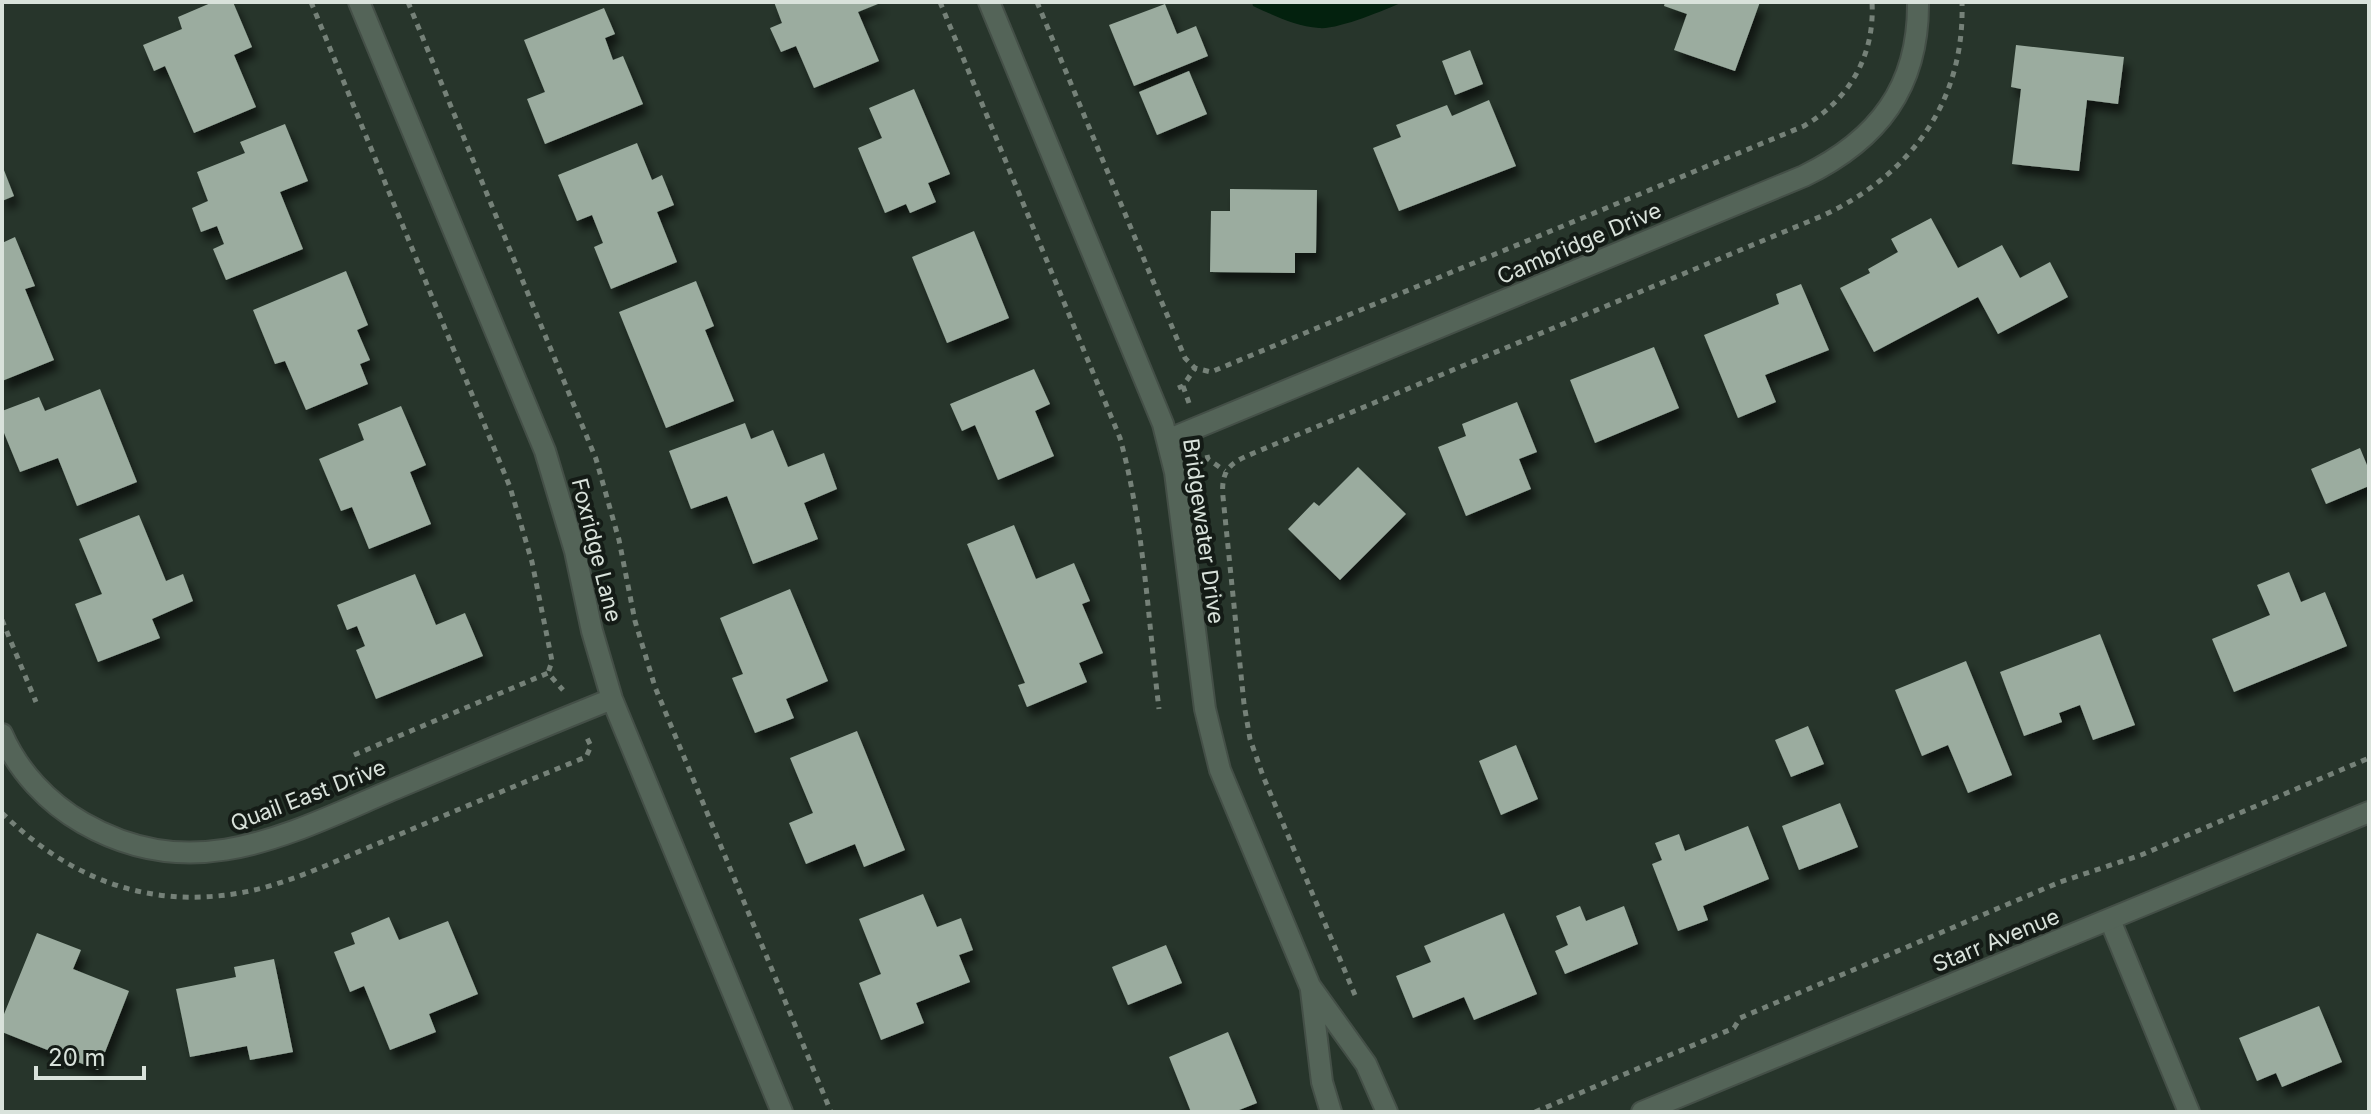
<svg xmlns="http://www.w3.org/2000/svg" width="2371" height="1114" font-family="Inter,sans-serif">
<defs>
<filter id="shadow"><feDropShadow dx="5" dy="9" stdDeviation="4" flood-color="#0009"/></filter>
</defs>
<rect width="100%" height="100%" fill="#27352b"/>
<!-- water -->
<path fill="#03210e" d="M1252,2H1403C1385,10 1337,30 1319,28C1295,26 1275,16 1253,6Z"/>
<!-- building -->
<path fill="#9bac9f" filter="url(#shadow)" d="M213,2H233L252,47L234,55L256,107L194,133L165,66L154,71L143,45L182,29L178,17Z
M774,2H883L858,12L879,61L814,88L796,46L781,52L770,28L782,23Z
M1665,2H1760L1735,71L1674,50L1687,14L1664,6Z
M1165,4L1177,34L1196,26L1208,56L1134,86L1109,25Z
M604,8L615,34L605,38L613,60L623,56L643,104L545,144L527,99L545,92L524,40Z
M2016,45L2124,57L2118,104L2087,100L2079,171L2012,164L2021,89L2011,87Z
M1470,50L1483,84L1455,95L1442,61Z
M1189,71L1207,114L1157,135L1139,92Z
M914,89L950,174L928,183L936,202L910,213L906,204L885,213L858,148L882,138L869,108Z
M1489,100L1516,166L1399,211L1373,148L1401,137L1396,125L1447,105L1452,116Z
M285,124L308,181L280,192L303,249L226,280L213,249L224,244L217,226L201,232L192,208L208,201L197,172L245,153L240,142Z
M637,143L652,180L662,175L674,205L657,212L677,262L611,289L594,247L603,243L592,215L577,221L558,175Z
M2,165L14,196L2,201Z
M1230,189L1317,190L1316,253H1295V273L1210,272L1211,211H1230Z
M1931,218L1958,268L2002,245L2020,278L2050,262L2068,297L1998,334L1978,297L1874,352L1840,288L1870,273L1868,269L1898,252L1891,239Z
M974,231L1009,318L947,343L912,257Z
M15,237L35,286L25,289L54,360L2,381V243Z
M346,271L368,325L357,330L370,360L360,364L368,384L306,410L285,361L275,364L253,310Z
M696,281L714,326L705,330L734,401L666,428L619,312Z
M1801,284L1829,350L1765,375L1776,402L1738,418L1704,335L1779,304L1776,294Z
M1654,347L1679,408L1595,443L1570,380Z
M1034,369L1050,404L1035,411L1054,456L998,480L975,425L962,431L950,404Z
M100,389L137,482L77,506L58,458L20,472L2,428V411L39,397L45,411Z
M1517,402L1537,452L1519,459L1531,489L1466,516L1438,447L1466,436L1462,424Z
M401,406L426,465L410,472L431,524L369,549L352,507L341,511L319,459L364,440L358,424Z
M745,423L751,439L773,430L788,467L824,453L837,489L804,503L818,539L753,564L727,496L691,509L669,451Z
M2360,448L2369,470V486L2326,504L2311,469Z
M1358,467L1406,514L1340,580L1288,529L1314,502L1319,506Z
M139,515L166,581L183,574L193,601L152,619L160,638L98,662L75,604L102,594L79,539Z
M1014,525L1036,579L1074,563L1090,601L1082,604L1103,653L1079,663L1087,682L1027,707L1018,685L1025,683L967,544Z
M2289,572L2301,602L2325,592L2347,646L2234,692L2212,639L2270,615L2257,585Z
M415,574L436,625L465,613L483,656L376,699L356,650L365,646L357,626L347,630L337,605Z
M790,589L828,681L786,699L794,718L755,733L732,678L743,674L720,618Z
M2100,634L2135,725L2093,740L2080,705L2059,713L2062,722L2024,736L2000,672Z
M1966,661L2012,775L1968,793L1948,745L1922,756L1895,690Z
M1808,726L1824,764L1791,777L1775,740Z
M857,731L905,850L864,867L855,844L806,864L789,823L813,813L790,758Z
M1516,745L1538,799L1501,815L1479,761Z
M1840,803L1858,847L1799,870L1782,826Z
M1748,826L1769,879L1703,906L1708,920L1678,931L1652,864L1662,860L1655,843L1679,834L1685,851Z
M923,894L937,927L961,918L973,950L959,955L970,982L916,1003L924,1023L881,1040L859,983L881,974L859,919Z
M1580,906L1586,921L1624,906L1638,944L1565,974L1555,951L1568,945L1556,916Z
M1504,913L1537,994L1474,1020L1464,997L1413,1018L1396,976L1431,962L1424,946Z
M389,917L399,940L448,921L478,994L429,1014L436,1032L390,1050L364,986L350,992L334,952L355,944L351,933Z
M37,933L81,950L73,969L129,991L98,1070L2,1032V1019Z
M1166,945L1182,983L1128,1005L1112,967Z
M274,959L293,1052L250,1060L247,1046L190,1057L176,989L236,977L234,967Z
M2319,1006L2342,1062L2282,1087L2276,1073L2257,1081L2239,1038Z
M1228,1032L1257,1103L1234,1112H1191L1169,1057Z"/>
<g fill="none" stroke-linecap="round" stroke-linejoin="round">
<defs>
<path id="minor" d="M359,2L545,451L575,551L592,631L612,699L782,1112
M989,2L1163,424L1175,472L1205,709L1220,770L1310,986L1366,1064L1387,1112
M1167,440L1804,176C1878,140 1919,87 1918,2
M2,734C18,771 48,803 83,823C198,889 295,830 404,785C473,756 542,727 612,699
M2110,920L2189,1112
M1311,990L1322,1082L1331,1112"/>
<path id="tertiary" d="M1642,1112L2369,812"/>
</defs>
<!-- minor casing -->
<use href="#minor" stroke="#444f47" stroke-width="24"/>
<!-- tertiary casing -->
<use href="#tertiary" stroke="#444f47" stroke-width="24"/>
<!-- path -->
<path stroke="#758178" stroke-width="5" stroke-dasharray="6 6" stroke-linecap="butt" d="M311,2L510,487L532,562L552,661L548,673
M408,2L596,459L619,540L635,621L655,687L831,1112
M940,2L1120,438C1144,525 1148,619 1159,709
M1037,2L1185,358L1195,368L1211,372L1804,126C1850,99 1875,55 1872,2
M1183,386L1189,403
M1178,388L1183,386L1195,368
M1207,455L1208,459L1225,471
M2,620L36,702
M354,755L548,673L563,690
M2,813C69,878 146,909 240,893C291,884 341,858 389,839C454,811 520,784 586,757L591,746L587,738
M1355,995L1263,776L1250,739L1244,704L1223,497C1220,465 1235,461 1261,450L1822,216C1910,175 1965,103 1962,2
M1535,1112L1734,1028L1740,1018L2060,882L2141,855L2369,758"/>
<!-- minor -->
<use href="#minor" stroke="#546458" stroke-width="20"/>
<!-- tertiary -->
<use href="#tertiary" stroke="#546458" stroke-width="20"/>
</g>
<g text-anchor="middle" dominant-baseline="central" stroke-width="8" stroke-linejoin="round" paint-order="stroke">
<!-- street labels -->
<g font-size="22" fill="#d9e2db" stroke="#141b16">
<text transform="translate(1579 243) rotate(-23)">Cambridge Drive</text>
<text transform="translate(1204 531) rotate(82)">Bridgewater Drive</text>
<text transform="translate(597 550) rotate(76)">Foxridge Lane</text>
<text transform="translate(308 795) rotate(-21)">Quail East Drive</text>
<text transform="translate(1996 940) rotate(-22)">Starr Avenue</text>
</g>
</g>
<!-- border -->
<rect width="2371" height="1114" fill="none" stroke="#d9e2db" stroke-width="8"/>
<!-- scale -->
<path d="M36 1066v12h108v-12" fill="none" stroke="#d9e2db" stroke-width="4"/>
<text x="48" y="1066" font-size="24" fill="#d9e2db" stroke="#141b16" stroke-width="6" paint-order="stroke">20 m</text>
</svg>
